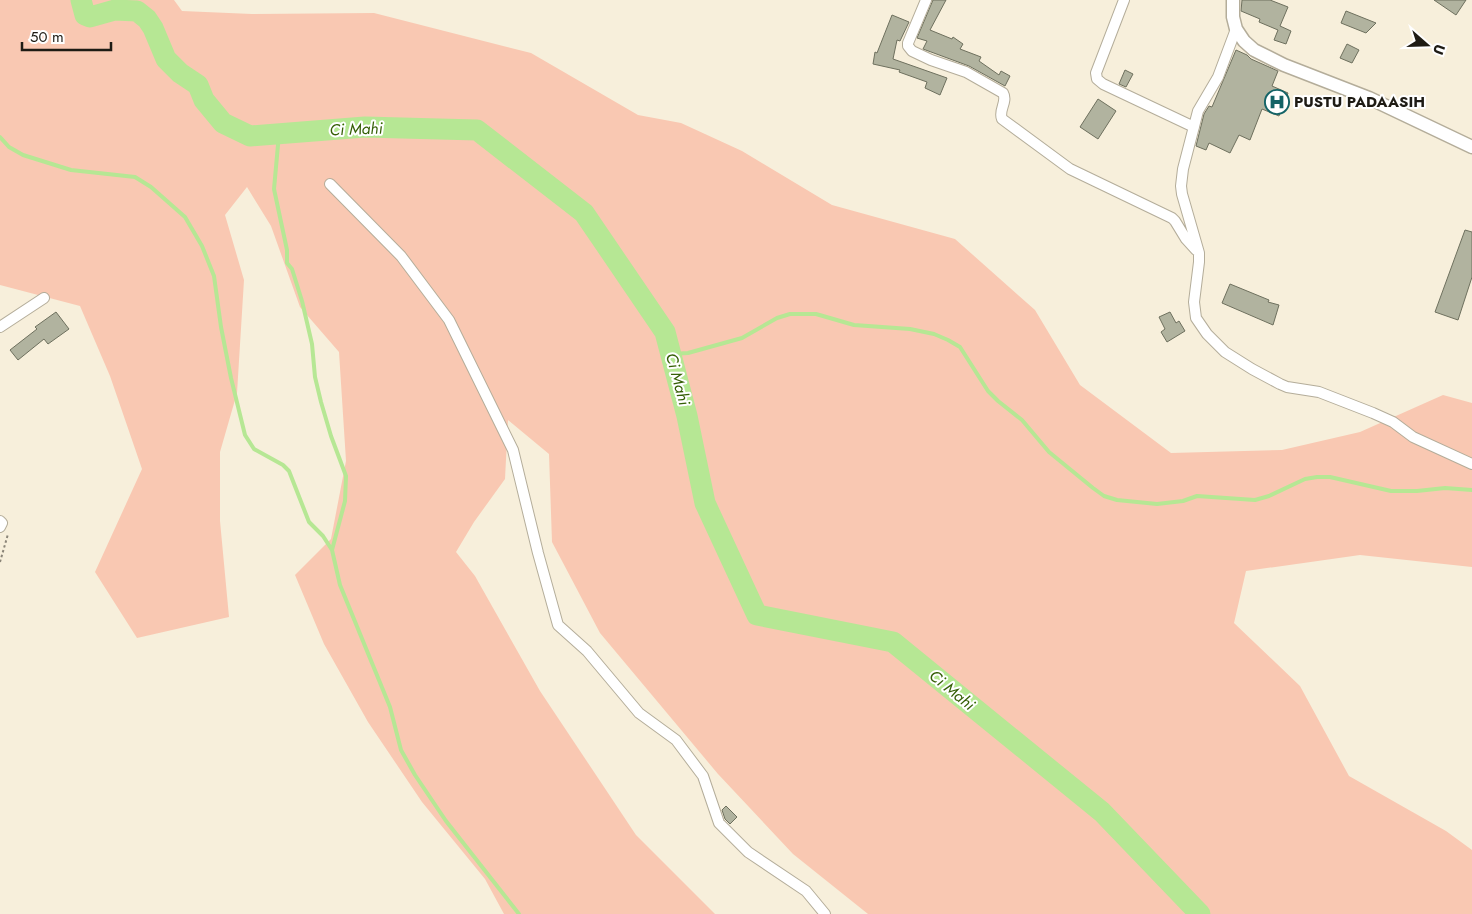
<svg xmlns="http://www.w3.org/2000/svg" width="1472" height="914" font-family="Jost,sans-serif">
<rect width="100%" height="100%" fill="#f7efdb"/>
<!-- green -->
<path fill="#f9c8b2" d="M0,0H174L182,11L252,14L374,13L531,53L638,115L681,123L742,151L832,205L955,239L1035,310L1080,385L1171,453L1282,450L1360,432L1443,395L1472,403V567L1360,555L1246,571L1234,623L1300,686L1349,776L1446,831L1472,850V914H868L793,854L718,774L600,633L552,542L549,454L508,420L505,479L474,522L456,552L475,576L540,691L636,835L715,914H504L485,879L422,802L368,722L324,644L295,575L331,539L346,461L339,352L300,307L271,226L247,187L225,215L244,280L237,393L220,452V521L229,617L137,638L95,572L142,469L110,376L80,306L0,285Z"/>
<g fill="none" stroke-linecap="round" stroke-linejoin="round">
<!-- stream -->
<path stroke="#b6e794" stroke-width="4" d="M90,0V17
M279,134L274,189L287,250V263L292,269L302,301L312,344L315,377L321,402L331,436L346,476L345,501L332,550L340,585L390,707L401,750L415,775L446,821L519,914
M0,137L9,147L23,155L71,170L135,177L151,187L185,217L202,246L214,276L221,327L231,378L245,435L254,449L283,465L289,471L309,522L323,536L332,550
M671,354L688,353L742,338L777,318L790,314H816L854,325L910,329L934,334L948,340L960,347L988,391L998,401L1022,420L1049,452L1093,488L1104,496L1117,500L1157,504L1183,501L1197,496L1255,500L1269,496L1305,479L1317,477H1330L1391,491H1417L1445,488L1472,490"/>
<!-- river -->
<path stroke="#b6e794" stroke-width="21" d="M81,0L85,15L90,17L115,10L137,11L147,19L153,28L166,59L180,73L198,85L204,100L223,123L250,136L365,127L477,130L584,213L665,332L687,416L705,503L757,615L893,642L1102,812L1200,914"/>
</g>
<!-- building -->
<path fill="#b1b39f" stroke="#6e705e" d="M933,0H946L930,30L952,39L953,37L963,44L960,49L981,57L979,61L999,75L1001,71L1010,76L1005,86L969,66L923,49L927,41L917,38Z
M1242,0H1270L1288,7L1280,26L1291,31L1286,44L1274,40L1278,30L1259,22L1260,19L1241,11Z
M1434,0H1466L1456,15Z
M1346,11L1376,23L1366,33L1341,23Z
M892,15L909,22L900,41L897,40L893,59L947,78L940,95L925,88L927,82L899,72L900,70L873,64L875,52L877,53Z
M1347,44L1359,50L1352,63L1340,58Z
M1236,50L1247,55L1251,59L1278,71L1272,86L1288,93L1279,116L1262,109L1250,140L1239,135L1230,153L1209,143L1206,150L1196,146L1204,114L1209,106L1212,107Z
M1125,70L1133,74L1126,87L1119,84Z
M1098,99L1116,111L1098,139L1080,127Z
M1465,230L1472,232V277L1458,320L1435,312Z
M1230,284L1269,300L1268,302L1279,305L1273,325L1222,303Z
M56,312L69,329L48,344L44,339L18,360L10,350L37,329L35,327Z
M1170,312L1176,323L1179,321L1185,331L1167,342L1161,332L1165,329L1159,317Z
M726,806L737,817L730,824L725,819L722,810Z"/>
<g fill="none" stroke-linecap="round" stroke-linejoin="round">
<defs>
<path id="minor" d="M926,0L908,43V46L912,51L931,60L966,72L1003,93C1008,102 998,110 1002,119L1070,169L1172,218L1175,221L1186,239L1196,250
M1124,0L1096,73L1097,79L1103,84L1194,127
M1236,29L1218,77L1198,111L1183,169L1181,186L1182,194L1199,253V262L1194,302L1196,318L1207,334L1225,352L1252,369L1280,384L1287,387L1319,392L1373,413L1393,422L1413,437L1472,464
M330,184L401,256L449,320L513,450L538,553L558,625L587,651L639,713L676,740L703,776L719,823L748,852L806,891L825,914
M0,327L44,298
M0,521L2,523L0,527"/>
<path id="tertiary" d="M1233,0V17L1236,29L1244,41L1254,50L1284,65L1369,98L1472,147"/>
</defs>
<!-- minor casing -->
<use href="#minor" stroke="#b4ad9a" stroke-width="12"/>
<!-- tertiary casing -->
<use href="#tertiary" stroke="#b4ad9a" stroke-width="15"/>
<!-- path -->
<path stroke="#8b8578" stroke-width="2" stroke-dasharray="2.5 2.5" stroke-linecap="butt" d="M0,562L8,534"/>
<!-- minor -->
<use href="#minor" stroke="#fff" stroke-width="10"/>
<!-- tertiary -->
<use href="#tertiary" stroke="#fff" stroke-width="12"/>
</g>
<!-- icons -->
<defs>
<symbol id="hospital-ring" viewBox="-11 -11 22 22"><circle r="9.5" fill="#fff" stroke="#136366" stroke-width="1.5"/><path d="M-5-5h3v3.5h4V-5h3V5h-3V1.5h-4V5h-3Z" fill="#136366"/></symbol>
</defs>
<g fill-rule="evenodd">
<use href="#hospital-ring" x="1263" y="88" width="28" height="28"/>
</g>
<g text-anchor="middle" dominant-baseline="central" stroke-width="4" stroke-linejoin="round" paint-order="stroke">
<!-- poi labels -->
<g font-size="15" font-weight="bold" fill="#1e1b14" stroke="#fff" text-anchor="start">
<text x="1294" y="102">PUSTU PADAASIH</text>
</g>
<!-- water labels -->
<g font-size="16" font-style="italic" fill="#355f06" stroke="#fff">
<text transform="translate(356 129) rotate(-2)">Ci Mahi</text>
<text transform="translate(678 379) rotate(75)">Ci Mahi</text>
<text transform="translate(952 690) rotate(39)">Ci Mahi</text>
</g>
</g>
<!-- north arrow -->
<g transform="translate(1427 45) rotate(110)" stroke="#ffffff" stroke-width="4" paint-order="stroke">
<path d="M0-4L9 19L0 12L-9 19Z" fill="#1e1b14"/>
<text y="-8" font-size="14" font-weight="bold" text-anchor="middle" fill="#1e1b14">U</text>
</g>
<!-- scale -->
<path d="M22 42v8h89v-8" fill="none" stroke="#1e1b14" stroke-width="2.5"/>
<text x="30" y="42" font-size="15" fill="#1e1b14" stroke="#ffffff" stroke-width="4" paint-order="stroke">50 m</text>
</svg>
